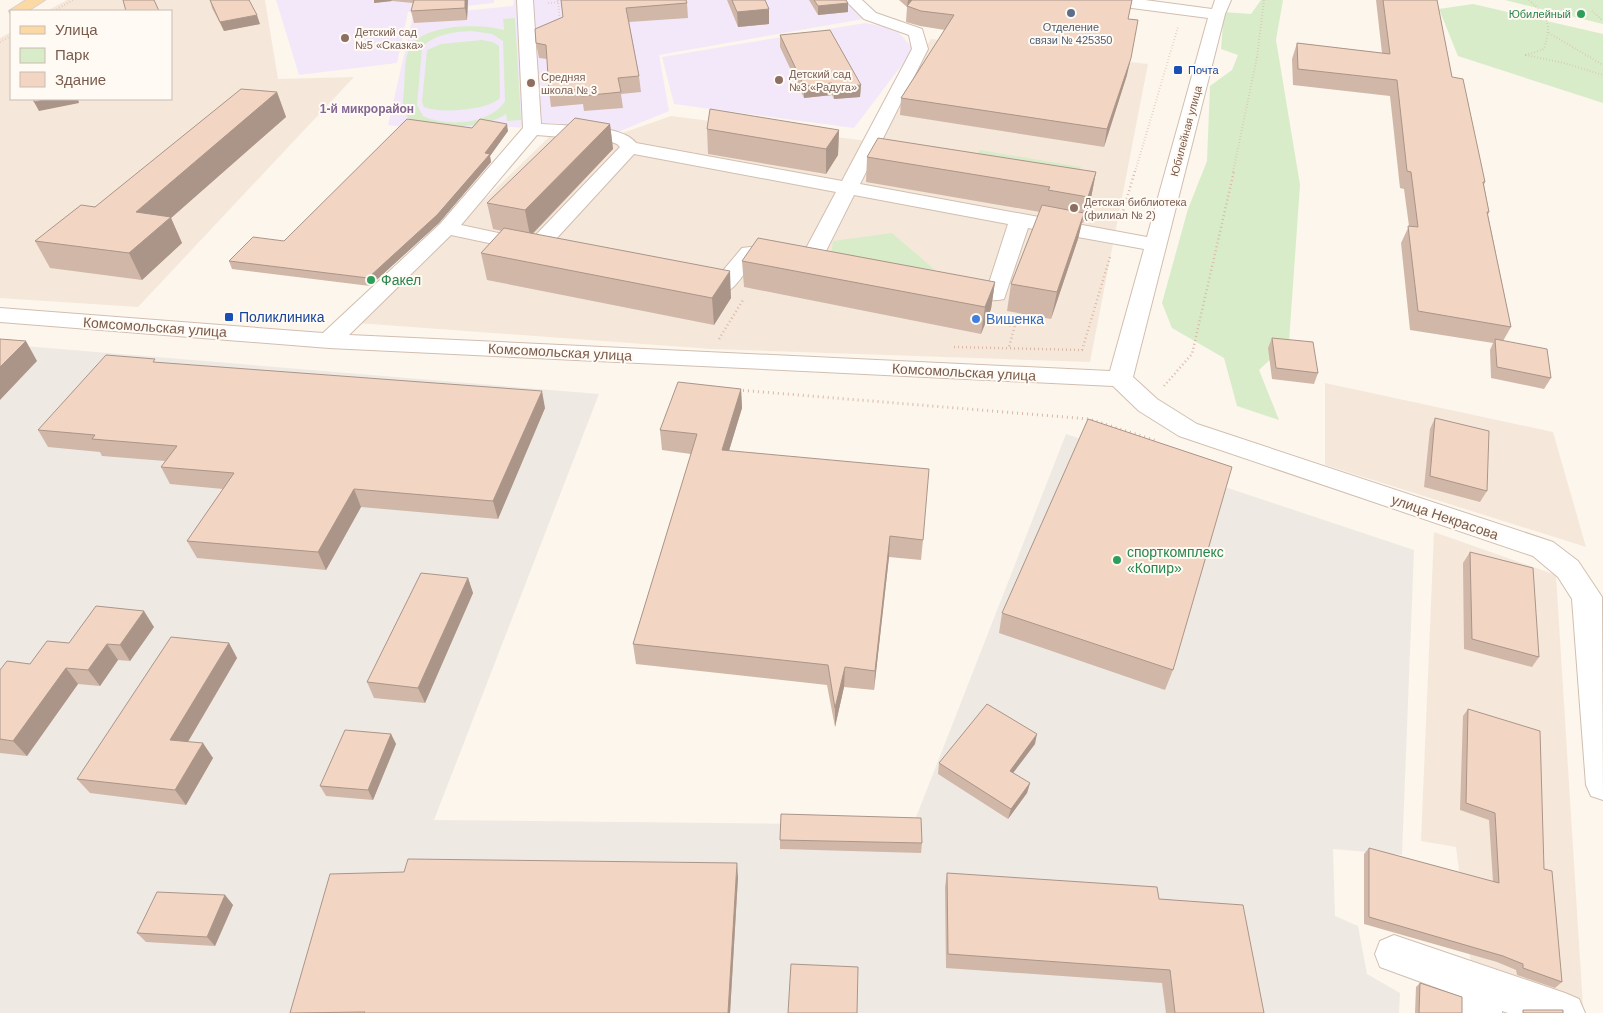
<svg xmlns="http://www.w3.org/2000/svg" width="1603" height="1013" font-family="Arial,sans-serif">
<rect width="100%" height="100%" fill="#fdf6ec"/>
<!-- residential -->
<path fill="#f5e8da" d="M67,0H265L278,79L354,77L138,307L0,298V38L11,32V99H171V11H47Z
M931,39L1148,64L1090,362L711,349L357,323L550,136L608,138L671,116L867,141Z
M1325,383L1553,432L1586,547L1325,465Z
M1434,532L1556,575L1583,1007L1471,965L1456,847L1421,841Z"/>
<!-- industrial -->
<path fill="#efe9e4" d="M0,344L599,394L434,820L913,825L1066,434L1414,550L1402,855L1333,849L1335,916L1358,926L1367,974L1400,993L1399,1013H0Z"/>
<!-- education -->
<path fill="#f3e8fa" d="M276,0H494V3L408,12L397,63L299,75Z
M514,0H849L863,19L659,55L669,111L613,134L484,125L474,136L388,125L413,16L513,6Z
M865,23L882,26L899,33L914,49L854,128L674,104L662,57Z"/>
<!-- green -->
<path fill="#d8ecc9" fill-rule="evenodd" d="M1261,0H1283L1276,40L1300,185L1289,342L1259,370L1279,420L1237,406L1224,358L1172,328L1162,303L1188,209L1207,161L1210,86L1232,70L1238,55L1221,49L1224,12L1251,14Z
M1505,0H1603V24Z
M1473,4L1603,34V103L1458,56L1439,9Z
M515,18L521,120L507,121L506,114C475,133 445,125 411,120C400,111 403,102 404,89C405,77 404,58 410,47C423,24 481,23 504,30L503,19ZM471,31L492,34L503,41L505,101C490,125 446,127 423,116L417,105L422,48C433,34 455,32 471,31Z
M482,40L493,42L499,46L500,98C489,110 439,114 424,107L422,102L427,50L441,44Z
M980,150L1081,167L1074,186L970,168Z
M892,233L935,270L831,255L833,241Z"/>
<g fill="none" stroke-linecap="round" stroke-linejoin="round">
<defs>
<path id="minor" d="M517,0H533L541,124C565,126 622,124 636,143L842,181L912,49L909,35L864,19L845,0H862L876,13L922,29L928,49L860,184L1147,237L1208,18L1109,5L1101,0H1145L1212,9L1215,0H1231L1225,14L1133,377L1157,399L1197,424L1553,542L1578,561L1602,597L1603,800L1591,796L1586,785L1572,599L1558,577L1533,556L1179,436L1139,411L1113,386L329,348L0,322V308L323,333L440,224L523,128ZM537,135L609,141L617,144L620,147L531,240L461,225ZM634,154L836,192L803,254L750,247L742,248L715,280L698,276L690,278L687,283L690,288C734,299 728,293 755,260L810,268L818,267L854,195L1008,224L988,286L955,280L947,282L944,287L947,292C964,296 987,303 1004,299L1028,228L1144,249L1110,371L349,335L451,235L536,253L544,252Z
M1394,935L1565,993L1579,999L1585,1013H1508L1502,1011V1013H1462V997L1380,967L1375,954L1380,941Z"/>
<path id="major" d="M26,0H45L28,11H11V14L9,11Z"/>
</defs>
<!-- minor casing -->
<use href="#minor" stroke="#d1beb0" stroke-width="2"/>
<!-- major casing -->
<use href="#major" stroke="#dad1cd" stroke-width="2"/>
<!-- path-far2 -->
<path stroke="#d9b8a5" stroke-width="2" stroke-dasharray="0.5 2.5" stroke-linecap="butt" d="M558,0L560,22
M1529,0C1548,17 1552,23 1544,49L1526,55L1564,63L1603,75
M548,3L558,2
M54,11L73,0
M1592,11L1603,21
M1549,33L1603,65
M0,42L11,36
M1135,172L1178,27
M1233,172L1257,57L1264,0"/>
<!-- path-far1 -->
<path stroke="#d9b8a5" stroke-width="2.5" stroke-dasharray="1 3" stroke-linecap="butt" d="M1121,218L1135,171
M999,315L1015,325L1009,347
M986,321L1014,326
M719,339L743,300
M954,347L1082,350L1110,257
M1164,386L1192,354L1234,171"/>
<!-- path -->
<path stroke="#d9b8a5" stroke-width="3" stroke-dasharray="1 4" stroke-linecap="butt" d="M738,390L1089,419L1157,441"/>
<!-- minor -->
<use href="#minor" fill="#fff" fill-rule="evenodd"/>
<!-- major -->
<use href="#major" fill="#fbd9a5" fill-rule="evenodd"/>
</g>
<!-- wall -->
<path fill="#d1b7a8" d="M210,0L260,24L224,31L212,8Z
M374,0H468L467,20L414,23L411,11L413,3L392,1L374,3Z
M561,0L687,3L688,18L629,22L639,76L641,92L621,94L623,108L584,111L583,104L551,107L549,91L547,59L539,58L536,43L563,17Z
M727,0H765L769,9V24L738,27Z
M809,0H846L848,12L818,15Z
M899,0H1132L1128,19L1127,75L1104,147L900,115L901,98L945,30L920,26L906,22L907,7Z
M1376,0H1437L1452,77L1485,182L1484,185L1489,212L1488,215L1511,327L1503,341L1551,378L1544,389L1491,378L1490,350L1493,343L1410,330L1401,243L1409,226L1404,189L1400,188L1390,96L1293,85L1292,59L1297,43L1382,53Z
M780,35L861,85L860,97L834,99L832,95L804,98L780,47Z
M277,92L286,117L171,218L182,243L142,280L50,268L35,241L95,207Z
M610,124L613,149L533,234L731,298L714,325L487,280L481,253L502,231L493,229L487,203Z
M472,128L508,131L490,156L491,162L439,223L370,286L232,269L229,261L284,241Z
M707,129L839,130L838,155L826,174L708,154Z
M867,157L1096,172L1091,198L1083,223H1082L1078,239L1051,319L1007,311L1011,284L1040,212L866,182Z
M742,261L995,282L991,309L981,334L744,287Z
M1272,338L1318,373L1314,384L1272,379L1268,348Z
M157,362L545,408L498,519L361,507L326,570L197,558L187,541L223,489L170,484L161,467L165,461L102,456L100,452L48,447L38,430Z
M741,389L742,408L729,451L923,540L921,560L889,557L874,690L844,687L835,727L827,685L636,664L633,644L691,454L662,450L660,430Z
M1435,418L1487,491L1480,502L1424,487L1430,429Z
M1470,552L1539,657L1532,667L1464,649L1463,563Z
M468,578L473,593L425,703L374,698L367,682Z
M1002,613L1173,670L1165,690L999,633Z
M154,627L130,661L118,660L100,686L78,684L27,756L0,753V670L30,664L69,643Z
M229,643L237,658L188,742L213,758L186,805L90,793L77,779Z
M1468,709L1544,869L1562,982L1555,988L1517,975L1516,970L1497,962L1364,924V854L1369,848L1493,882L1489,820L1460,810L1463,716Z
M391,734L396,744L373,800L326,796L320,786Z
M1035,744L1013,773L1030,783L1027,793L1008,819L938,774L939,763Z
M780,840L922,843L921,853L780,849Z
M947,873L1159,899L1264,1013H1166L1162,983L946,968L945,887Z
M738,877L730,1013H290Z
M225,895L233,905L215,946L146,942L137,933Z
M1420,983L1462,1013H1415L1416,987Z"/>
<!-- shaded-wall -->
<path fill="#aa9588" d="M374,0H391L392,1L374,3Z
M465,0H468L467,20L465,8Z
M908,0H917L907,6V7Z
M848,3V12L818,15V6Z
M769,9V24L738,27L737,12Z
M257,15L260,24L224,31L220,22Z
M1131,58L1127,75L1104,147L1107,129Z
M832,83V95L804,98V86Z
M861,85L860,97L834,99V87Z
M277,92L286,117L171,218L182,243L142,280L129,253L136,212Z
M49,99H78L79,103L39,111L34,102Z
M507,124L508,131L490,156L491,162L439,223L370,286L368,278L485,153Z
M610,124L613,149L530,236L525,210Z
M839,130L838,155L826,174V149Z
M1096,172L1091,198L1083,223L1088,197Z
M1084,213L1078,239L1051,319L1057,292Z
M730,271L731,298L714,325L712,298Z
M995,282L991,309L981,334L985,307Z
M26,341L37,361L0,400V367Z
M741,389L742,408L723,470L722,450Z
M542,391L545,408L498,519L493,501Z
M354,489L361,507L326,570L318,552Z
M890,536L889,557L874,690L875,671Z
M468,578L473,593L425,703L418,688Z
M144,611L154,627L130,661L120,645Z
M229,643L237,658L180,755L170,740Z
M107,644L118,660L100,686L88,670Z
M845,667L844,687L835,727V708Z
M66,668L78,684L27,756L13,741Z
M391,734L396,744L373,800L368,790Z
M1037,734L1035,744L1007,781L1010,771Z
M203,743L213,758L186,805L175,790Z
M1030,783L1027,793L1008,819L1011,809Z
M737,863L738,877L730,1013H728Z
M225,895L233,905L215,946L207,937Z"/>
<!-- building -->
<path fill="#f3d5c3" stroke="#aa9588" d="M123,0H154L159,11H126Z
M210,0H249L257,15L220,22Z
M414,0H465V8L411,11Z
M561,0H686L687,3L626,8L639,76L618,78L621,92L582,96L581,89L549,91L546,45L536,43L535,29L563,17Z
M732,0H765L769,9L737,12Z
M814,0H846L848,3L818,6Z
M912,0H1132L1128,19L1138,20L1131,58L1107,129L901,98L954,15L921,11L907,6Z
M1383,0H1437L1452,77L1463,79L1485,182H1483L1489,212H1487L1511,327L1418,311L1408,226L1418,227L1411,172L1407,171L1397,80L1298,69L1297,43L1390,54Z
M830,30L861,85L834,87L832,83L804,86L780,35Z
M241,89L277,92L136,212L171,217L129,253L35,241L81,205L95,207Z
M34,99H49L34,102Z
M710,109L839,130L826,149L707,129Z
M575,118L610,124L525,210L487,203Z
M407,119L472,128L480,119L507,124L485,153L490,154L437,215L368,278L229,261L253,237L284,241Z
M878,138L1096,172L1088,197L1048,190L1050,187L867,157Z
M1042,205L1084,213L1057,292L1011,284Z
M504,228L730,271L712,298L481,253Z
M758,238L995,282L985,307L742,261Z
M1272,338L1313,342L1318,373L1276,368Z
M0,339L26,341L0,367Z
M1495,339L1547,349L1551,378L1497,367Z
M106,355L155,359L153,362L542,391L493,501L354,489L318,552L187,541L234,473L161,467L177,446L92,439L95,435L38,430Z
M678,382L741,389L722,450L929,469L923,540L890,536L875,671L845,667L835,708L828,665L633,644L697,434L660,430Z
M1435,418L1489,431L1487,491L1430,476Z
M1088,419L1232,467L1173,670L1002,613Z
M1470,552L1533,568L1539,657L1472,639Z
M421,573L468,578L418,688L367,682Z
M96,606L144,611L120,645L107,644L88,670L66,668L13,741L0,739V670L7,661L30,664L47,641L69,643Z
M171,637L229,643L170,740L203,743L175,790L77,779Z
M987,704L1037,734L1010,771L1030,783L1011,809L939,763Z
M1468,709L1540,731L1544,869L1552,871L1562,982L1523,968V964L1503,956L1369,917V848L1499,883L1495,813L1466,803Z
M345,730L391,734L368,790L320,786Z
M781,814L921,818L922,843L780,840Z
M408,859L737,863L728,1013H364L365,1012L290,1013L330,874L404,872Z
M947,873L1157,887L1159,899L1243,905L1264,1013H1175L1170,970L948,954Z
M157,892L225,895L207,937L137,933Z
M791,964L858,967L857,1013H788Z
M1420,983L1462,997V1013H1419Z
M1523,1010H1563V1013H1523Z"/>
<!-- markers -->
<circle fill="#5c6f8a" stroke="#fffaf3" stroke-width="2" cx="1071" cy="13" r="5"/>
<g fill="#2e9e5b" stroke="#fffaf3" stroke-width="2">
<circle cx="1581" cy="14" r="5"/>
<circle cx="371" cy="280" r="5"/>
<circle cx="1117" cy="560" r="5"/>
</g>
<g fill="#8d6e63" stroke="#fffaf3" stroke-width="2">
<circle cx="345" cy="38" r="5"/>
<circle cx="779" cy="80" r="5"/>
<circle cx="531" cy="83" r="5"/>
<circle cx="1074" cy="208" r="5"/>
</g>
<g fill="#1a4fb4" stroke="#fffaf3" stroke-width="2">
<rect x="1173" y="65" width="10" height="10" rx="2.5"/>
<rect x="224" y="312" width="10" height="10" rx="2.5"/>
</g>
<circle fill="#3f7fe0" stroke="#fffaf3" stroke-width="2" cx="976" cy="319" r="5"/>
<g text-anchor="middle" dominant-baseline="central" stroke-width="4" stroke-linejoin="round" paint-order="stroke">
<!-- far-leisure labels -->
<g font-size="11" fill="#27864d" stroke="#fffaf3" text-anchor="end">
<text x="1571" y="14">Юбилейный</text>
</g>
<!-- far-service labels -->
<g font-size="11" fill="#4e5e75" stroke="#fffaf3">
<text x="1071" y="27">Отделение<tspan x="1071" dy="13">связи № 425350</tspan></text>
</g>
<!-- far-education labels -->
<g font-size="11" fill="#785e54" stroke="#fffaf3" text-anchor="start">
<text x="355" y="32">Детский сад<tspan x="355" dy="13">№5 «Сказка»</tspan></text>
<text x="789" y="74">Детский сад<tspan x="789" dy="13">№3 «Радуга»</tspan></text>
<text x="541" y="77">Средняя<tspan x="541" dy="13">школа № 3</tspan></text>
<text x="1084" y="202">Детская библиотека<tspan x="1084" dy="13">(филиал № 2)</tspan></text>
</g>
<!-- far-transit labels -->
<g font-size="11" fill="#164399" stroke="#fffaf3" text-anchor="start">
<text x="1188" y="70">Почта</text>
</g>
<!-- far-street labels -->
<g font-size="11" fill="#7a5c4d" stroke="#fffaf3">
<text transform="translate(1186 131) rotate(-75)">Юбилейная улица</text>
</g>
<!-- far-neighbourhood labels -->
<g font-size="12" font-weight="bold" fill="#846695" stroke="#fffaf3">
<text x="367" y="109">1-й микрорайон</text>
</g>
<!-- leisure labels -->
<g font-size="14" fill="#27864d" stroke="#fffaf3" text-anchor="start">
<text x="381" y="280">Факел</text>
<text x="1127" y="552">спорткомплекс<tspan x="1127" dy="16">«Копир»</tspan></text>
</g>
<!-- transit labels -->
<g font-size="14" fill="#164399" stroke="#fffaf3" text-anchor="start">
<text x="239" y="317">Поликлиника</text>
</g>
<!-- shop labels -->
<g font-size="14" fill="#366cbe" stroke="#fffaf3" text-anchor="start">
<text x="986" y="319">Вишенка</text>
</g>
<!-- street labels -->
<g font-size="14" fill="#7a5c4d" stroke="#fffaf3">
<text transform="translate(155 327) rotate(4)">Комсомольская улица</text>
<text transform="translate(560 352) rotate(3)">Комсомольская улица</text>
<text transform="translate(964 372) rotate(3)">Комсомольская улица</text>
<text transform="translate(1445 517) rotate(19)">улица Некрасова</text>
</g>
</g>
<!-- legend -->
<rect x="10" y="10" width="162" height="90" fill="#fffaf3" stroke="#cabbb1"/>
<rect x="20" y="26" width="25" height="8" fill="#fbd9a5" stroke="#cabbb1"/>
<text x="55" y="35" font-size="15" fill="#7a5c4d">Улица</text>
<rect x="20" y="48" width="25" height="15" fill="#d8ecc9" stroke="#cabbb1"/>
<text x="55" y="60" font-size="15" fill="#7a5c4d">Парк</text>
<rect x="20" y="72" width="25" height="15" fill="#f3d5c3" stroke="#cabbb1"/>
<text x="55" y="85" font-size="15" fill="#7a5c4d">Здание</text>
</svg>
